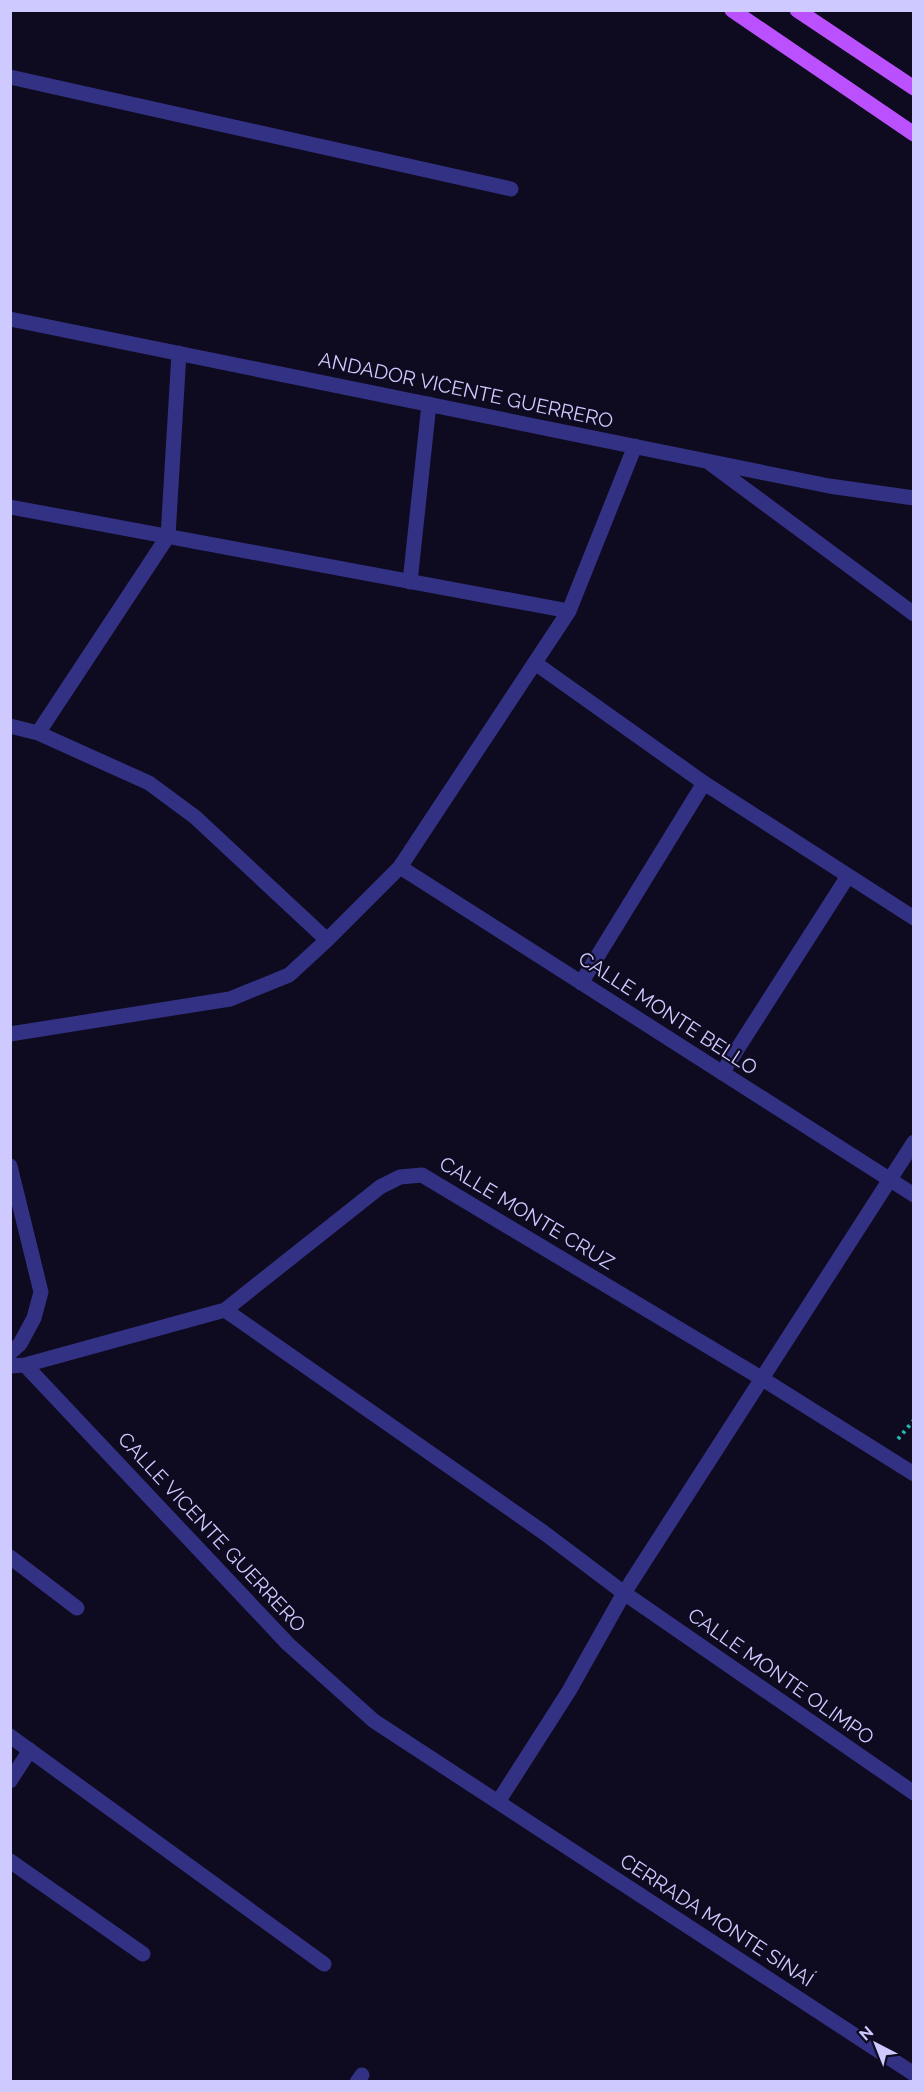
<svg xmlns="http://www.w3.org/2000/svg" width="924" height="2092" font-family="Raleway,sans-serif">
<rect width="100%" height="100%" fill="#0e0a1f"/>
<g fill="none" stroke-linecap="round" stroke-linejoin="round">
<!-- path -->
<path stroke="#23b9ae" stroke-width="4" stroke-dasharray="3 4.5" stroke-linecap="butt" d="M898,1439L914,1420"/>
<!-- minor -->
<path stroke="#333183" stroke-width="15" d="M10,77L511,189
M10,319L829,486L914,498
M711,464L914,614
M10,507L569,611
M410,582L429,404
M535,663L704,783L914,918
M10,726L38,733L149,783L195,817L327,940
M38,733L168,536L179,353
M400,867L914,1195
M581,983L704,783
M10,1034L230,999L289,975L327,940L400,867L569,611L635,446
M722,1073L848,876
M10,1166L41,1292L34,1318L20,1344L10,1353
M225,1310L543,1532L624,1593L914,1793
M25,1365L288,1644L374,1721L914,2074
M10,1366L25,1365L225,1310L380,1187L400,1177L422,1175L761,1378L914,1474
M10,1557L77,1608
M10,1736L324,1964
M10,1781L30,1750
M498,1802L569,1691L624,1593L914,1142
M10,1861L143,1954
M357,2082L362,2075"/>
<!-- major -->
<path stroke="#bb50ff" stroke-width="15" d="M732,10L914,134
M797,10L914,88"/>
</g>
<g text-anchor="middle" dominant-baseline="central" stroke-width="4.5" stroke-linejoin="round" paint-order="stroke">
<!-- street labels -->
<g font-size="20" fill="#cec9ff" stroke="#0e0a1f">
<text transform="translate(466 390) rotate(12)">ANDADOR VICENTE GUERRERO</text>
<text transform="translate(668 1013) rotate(33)">CALLE MONTE BELLO</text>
<text transform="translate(527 1213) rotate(31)">CALLE MONTE CRUZ</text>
<text transform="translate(212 1532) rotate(47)">CALLE VICENTE GUERRERO</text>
<text transform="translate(781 1676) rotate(35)">CALLE MONTE OLIMPO</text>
<text transform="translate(717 1920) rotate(33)">CERRADA MONTE SINAÍ</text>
</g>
</g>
<!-- border -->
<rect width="924" height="2092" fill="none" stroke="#cec9ff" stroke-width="24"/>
<!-- north arrow -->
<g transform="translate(876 2044) rotate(318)" stroke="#0e0a1f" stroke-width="4.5" paint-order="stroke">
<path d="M0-4.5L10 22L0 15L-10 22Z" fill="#cec9ff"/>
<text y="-9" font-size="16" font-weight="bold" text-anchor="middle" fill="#cec9ff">N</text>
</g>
</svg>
